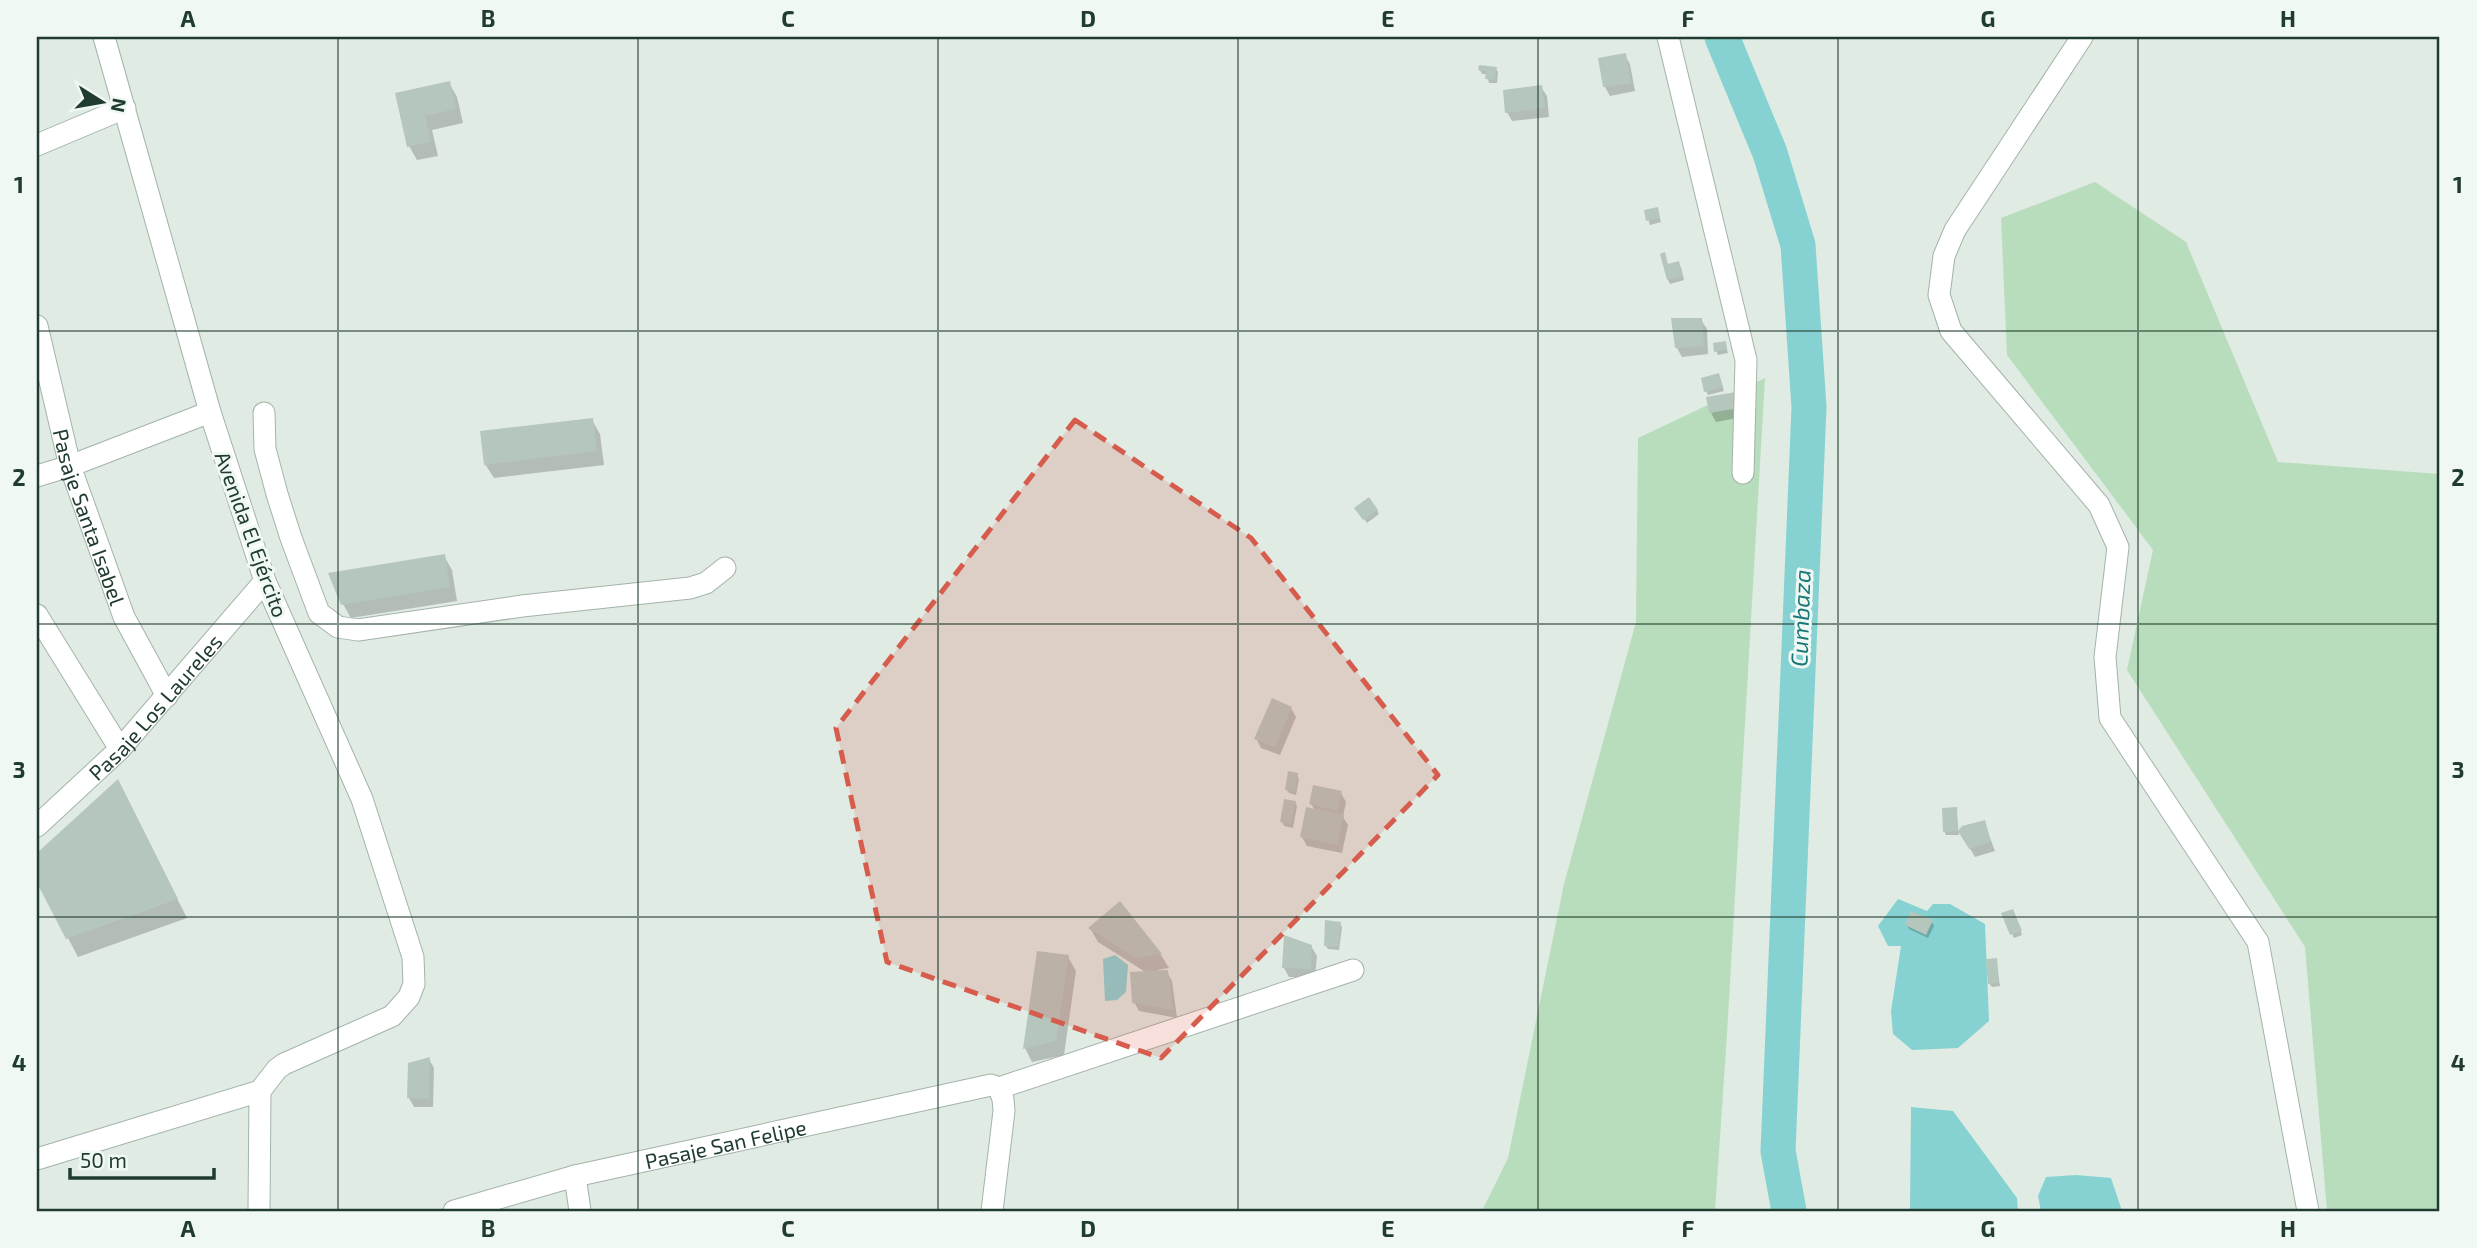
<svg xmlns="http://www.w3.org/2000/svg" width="2477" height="1248" font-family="'Exo 2',sans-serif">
<rect width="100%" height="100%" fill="#e0ebe4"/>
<!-- green -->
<path fill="#b8ddbc" d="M2095,182L2186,242L2278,462L2440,474V1211H2327L2305,947L2127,670L2153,550L2007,355L2001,218Z
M1765,378L1727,1034L1715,1211H1482L1508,1158L1564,884L1636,622L1638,438Z"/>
<!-- water -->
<path fill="#86d2d2" d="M1898,899L1927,911L1933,904H1950L1985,924L1989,1021L1958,1048L1912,1050L1893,1034L1891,1011L1901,946H1888L1878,926Z
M1115,955L1128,965L1126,992L1117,1000L1105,1001L1103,959Z
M1911,1107L1953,1111L2017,1198L2018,1211H1910Z
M2076,1175L2111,1178L2122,1211H2041L2038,1196L2046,1177Z"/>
<!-- shadow -->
<path fill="#0003" d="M1625,55L1630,64L1635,91L1610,96L1605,87Z
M1495,68L1498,72L1497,83H1489L1487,74H1482L1480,70Z
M449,83L457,97L463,123L432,130L438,156L417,160L409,146L397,94Z
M1541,87L1547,96L1549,117L1512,121L1507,112Z
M1657,209L1661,222L1650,225L1646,211Z
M1668,266L1681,267L1684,280L1670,284L1668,280Z
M1701,320L1707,329L1708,354L1682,357L1677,348Z
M1725,343L1728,353L1718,355L1716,351Z
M1719,375L1724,391L1708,395L1706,391Z
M1740,402L1743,417L1716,422L1711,413Z
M592,420L600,434L604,465L494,478L485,464Z
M1357,508L1377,510L1379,514L1367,523Z
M444,556L452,570L457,601L351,618L343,604Z
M1291,708L1296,717L1280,755L1261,748L1256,738Z
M1297,775L1299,779L1296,795L1289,793L1286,789Z
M118,782L187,918L78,957L37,879V855Z
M1341,793L1346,802L1343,817L1348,825L1342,853L1307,846L1302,837L1315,810L1311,804Z
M1295,802L1297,806L1293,828L1284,826L1282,822Z
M1956,809L1959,835H1946L1944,831Z
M1984,822L1995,851L1975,857L1960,831Z
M1120,904L1161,955L1169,968L1158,970L1159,972H1167L1172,981L1177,1018L1139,1011L1134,1002L1147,973L1098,942L1090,928Z
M2004,914L2015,915L2022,935L2014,938Z
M1932,922L1934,926L1928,938L1909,929L1907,925Z
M1340,924L1342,927L1339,950L1328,949L1326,946Z
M1311,946L1317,956L1315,977H1289L1284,968Z
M1068,957L1076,971L1064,1055L1032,1062L1025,1048Z
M1996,960L2000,986L1992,987L1989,983Z
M429,1059L434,1068L433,1107H414L409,1098Z"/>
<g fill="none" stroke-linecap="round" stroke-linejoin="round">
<!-- river -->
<path stroke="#86d2d2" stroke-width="35" d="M1722,37L1770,153L1798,245L1809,407L1778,1151L1789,1211"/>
</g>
<!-- building -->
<path fill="#b5c6bd" d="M1626,53L1631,83L1603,87L1598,58Z
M1479,65L1497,67L1495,80L1485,79L1486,71L1478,70Z
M450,81L456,109L425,116L431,142L407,147L395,93Z
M1542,85L1545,108L1505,113L1503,90Z
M1658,207L1660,218L1646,221L1644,210Z
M1665,252L1668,264L1679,261L1683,276L1667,280L1660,254Z
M1671,318H1702L1704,346L1675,348Z
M1726,341L1727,349L1714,352L1713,343Z
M1719,373L1723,387L1704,392L1701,378Z
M1736,392L1739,408L1709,413L1706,397Z
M593,418L597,451L484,465L480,431Z
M1369,497L1378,510L1363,520L1354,508Z
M445,554L450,587L341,605L328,573Z
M1272,698L1292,707L1275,747L1254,739Z
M1288,771L1298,773L1295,792L1285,790Z
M118,779L178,899L66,939L37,883V853Z
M1313,785L1342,791L1338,811L1309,804Z
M1284,799L1296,801L1291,824L1280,822Z
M1306,807L1344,815L1337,845L1300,837Z
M1957,807L1958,831L1943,832L1942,808Z
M1985,820L1991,842L1969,849L1958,831L1962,826Z
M1120,901L1162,954L1136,958L1088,928Z
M2013,909L2022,931L2010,935L2001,913Z
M1911,911L1933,920L1926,935L1905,925Z
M1325,920L1341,922L1338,947L1324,946Z
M1284,935L1312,945L1311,969L1282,968Z
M1037,951L1069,955L1056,1041L1023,1049Z
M1997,958L1999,983L1988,984L1986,959Z
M1168,970L1173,1010L1132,1003L1130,972Z
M430,1057L429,1099L407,1098L408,1063Z"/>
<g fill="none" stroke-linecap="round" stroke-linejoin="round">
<defs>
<g id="minor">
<path d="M1668,37L1746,360L1743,473"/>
<path d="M2082,37L1955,230L1944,256L1939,295L1951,331L2099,505L2118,547L2105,657L2110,718L2258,942L2308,1211"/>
<path d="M37,145L125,108"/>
<path id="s1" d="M37,326L70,466L124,617L167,696"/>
<path d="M264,413L265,449L277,494L291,538L319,613L338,627L358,630L522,606L690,588L706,583L725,568"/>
<path d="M37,476L70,466L210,412"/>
<path d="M37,615L120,749"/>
<path id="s2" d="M37,826L120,749L265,581"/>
<path d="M999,1088L1353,970"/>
<path d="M37,1159L260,1091L277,1069L284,1064L392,1016L409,997L414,984L413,957L362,799L265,581L210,412L104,37"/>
<path d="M575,1176L580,1211"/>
<path d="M259,1211L260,1091"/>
<path id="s3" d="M454,1211L575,1176L991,1085L999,1088"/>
<path d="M992,1211L1004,1111L1003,1099L999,1088"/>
</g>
</defs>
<!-- minor casing -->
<use href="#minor" stroke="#a3b3aa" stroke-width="23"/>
<!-- minor -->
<use href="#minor" stroke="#fff" stroke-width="21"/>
</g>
<!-- marked area -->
<path fill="#d65d4e" fill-opacity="0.2" stroke="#d65d4e" stroke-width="5" stroke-dasharray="14 9" stroke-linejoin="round" d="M1075,420L1251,538L1438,775L1161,1058L887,962L836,728Z"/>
<!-- grid -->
<path fill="none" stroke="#203c30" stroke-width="2" stroke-opacity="0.55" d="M338,37V1211M638,37V1211M938,37V1211M1238,37V1211M1538,37V1211M1838,37V1211M2138,37V1211M37,331H2440M37,624H2440M37,917H2440"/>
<g text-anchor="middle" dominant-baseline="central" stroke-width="6" stroke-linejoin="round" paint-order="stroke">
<!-- street labels -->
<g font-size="21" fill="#203c30" stroke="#f0f8f3">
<text stroke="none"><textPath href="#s1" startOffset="198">Pasaje Santa Isabel</textPath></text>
<text transform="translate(252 534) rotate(70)">Avenida El Ejército</text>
<text stroke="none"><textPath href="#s2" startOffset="168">Pasaje Los Laureles</textPath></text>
<text stroke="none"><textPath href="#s3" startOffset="280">Pasaje San Felipe</textPath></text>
</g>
<!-- water labels -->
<g font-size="23" font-style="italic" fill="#197879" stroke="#f0f8f3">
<text transform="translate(1800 618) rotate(-88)">Cumbaza</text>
</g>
</g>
<!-- border -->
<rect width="2477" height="1248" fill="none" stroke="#f0f8f3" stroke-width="77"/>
<!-- north arrow -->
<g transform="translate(102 102) rotate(101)" stroke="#f0f8f3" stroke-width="5" paint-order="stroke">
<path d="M0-5L12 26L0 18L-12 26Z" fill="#203c30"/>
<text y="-10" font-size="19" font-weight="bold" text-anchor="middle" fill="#203c30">N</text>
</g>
<!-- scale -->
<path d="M70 1168v10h144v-10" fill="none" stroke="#203c30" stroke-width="3.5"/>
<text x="80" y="1168" font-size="21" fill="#203c30" stroke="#f0f8f3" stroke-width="5" paint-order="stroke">50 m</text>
<rect x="38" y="38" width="2400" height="1172" fill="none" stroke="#203c30" stroke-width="2.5"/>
<g font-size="23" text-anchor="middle" font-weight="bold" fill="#203c30">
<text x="188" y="27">A</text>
<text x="488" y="27">B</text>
<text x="788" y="27">C</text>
<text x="1088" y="27">D</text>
<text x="1388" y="27">E</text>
<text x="1688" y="27">F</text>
<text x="1988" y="27">G</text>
<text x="2288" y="27">H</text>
<text x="19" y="193">1</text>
<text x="2458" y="193">1</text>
<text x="19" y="486">2</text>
<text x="2458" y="486">2</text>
<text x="19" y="778">3</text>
<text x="2458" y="778">3</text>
<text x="19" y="1071">4</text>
<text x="2458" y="1071">4</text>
<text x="188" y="1237">A</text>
<text x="488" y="1237">B</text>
<text x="788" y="1237">C</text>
<text x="1088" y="1237">D</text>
<text x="1388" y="1237">E</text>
<text x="1688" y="1237">F</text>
<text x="1988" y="1237">G</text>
<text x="2288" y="1237">H</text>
</g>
</svg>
